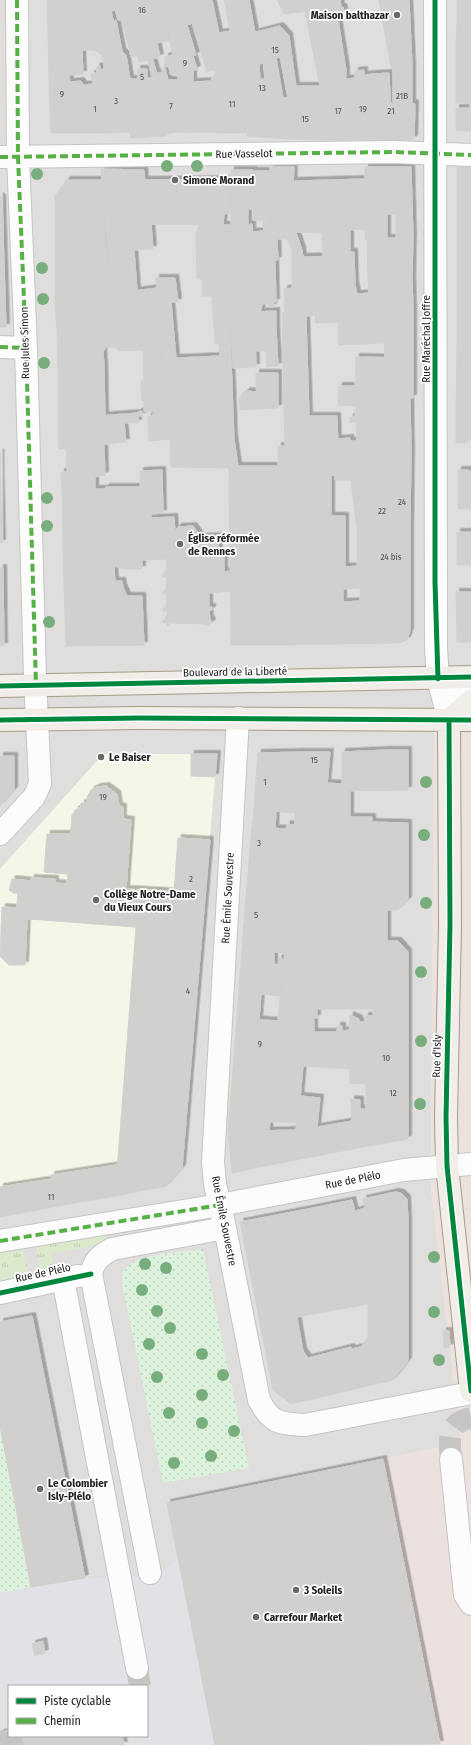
<svg xmlns="http://www.w3.org/2000/svg" width="471" height="1745" font-family="'Fira Sans Condensed',sans-serif">
<defs>
<pattern id="grass-tufts" width="24" height="20" patternUnits="userSpaceOnUse"><rect width="24" height="20" fill="#dbeacd"/><path d="M3 7l-1-3M5 7V3M7 7l1-3M15 17l-1-3M17 17v-4M19 17l1-3" fill="none" stroke="#bcc8b0"/></pattern>
<pattern id="park-dots" width="8" height="8" patternUnits="userSpaceOnUse"><rect width="8" height="8" fill="#dcf2dd"/><path d="M2 2h.1M6 6h.1" fill="none" stroke="#bccfbd" stroke-width="1.8" stroke-linecap="round"/></pattern>
<filter id="shadow"><feDropShadow dx="3.5" dy="-3.5" stdDeviation="0" flood-color="#0004"/></filter>
</defs>
<rect width="100%" height="100%" fill="#efeeeb"/>
<!-- residential -->
<path fill="#dfdedc" d="M0,0H471V706L434,707L431,1188L461,1443L383,1459L177,1558L204,1694L147,1686H9V1736L0,1745Z"/>
<!-- commercial -->
<path fill="#ece1de" d="M434,706H471V1745H124L147,1736L204,1694L167,1503L461,1443L431,1188Z"/>
<!-- education -->
<path fill="#f6f6e8" d="M103,754H217L182,1168L166,1186L0,1217V869Z"/>
<!-- grass -->
<path fill="url(#grass-tufts)" d="M105,1231L107,1243L51,1254L54,1269L41,1272L36,1246Z
M22,1245L29,1275L0,1281V1249Z"/>
<!-- park -->
<path fill="url(#park-dots)" d="M203,1249L249,1468L163,1483L123,1288V1272C132,1253 183,1252 203,1249Z
M0,1426L31,1587L0,1593Z"/>
<!-- plaza -->
<path fill="#e2e1e5" d="M177,1558L215,1745H124L122,1736H147V1686H9V1731L0,1733V1593L85,1578L136,1576L165,1570Z"/>
<!-- building -->
<path fill="#d2d0ce" stroke="#d2d0cd" fill-rule="evenodd" filter="url(#shadow)" d="M47,0H113L115,10L111,11L114,25L48,30Z
M113,0H195L196,4L118,20Z
M195,0H212L219,33L230,31L228,20L252,17L257,42L241,44L244,56L238,57L240,70L216,76Z
M224,0H249L252,17L228,20Z
M277,0H340L341,7L284,14Z
M379,0H409L412,65L391,67Z
M457,0H471V18L457,19Z
M196,4L214,70L207,72L193,23L187,25L196,55L193,56L197,69L193,71V82L212,81V77L216,76L226,133L185,132L177,73L163,12Z
M343,7L346,19L338,20L346,70L326,69L327,82H321L320,86L305,11Z
M160,11L163,12L171,40L157,43L160,57L152,59L141,15Z
M141,15L157,75L167,136L131,138L121,64L113,22L116,20L122,51L126,55L130,79H138L137,69H147V78H152L148,60L139,62L137,55L131,57L122,19Z
M471,18V46H456L457,19Z
M114,25L121,64L104,66L102,55L94,50H82L83,74L69,75L70,82L49,84L48,30Z
M280,26L289,36L295,80L285,82L280,57L261,61L256,32Z
M257,42L261,61L276,58L283,98H288V139L247,136L238,57L244,56L241,44ZM264,63L265,79H260L259,64Z
M456,46H471V73L456,74Z
M172,55L177,73L170,74L169,66L166,67L165,57Z
M121,64L131,132L110,133L100,70L104,69V66Z
M412,65V103L415,104L414,139L392,141L390,103H393V67Z
M100,66L110,133H86L83,85L93,84L91,74L97,73L96,67Z
M162,68H165L168,80H177L185,132L166,133L156,73H162Z
M326,69L346,70V79L355,78V140H322L321,82H327Z
M240,70L247,133H226L216,76Z
M364,70V75L373,74L371,140H355V71Z
M389,73L392,141L371,140L373,74Z
M471,73V108H470V103H456V74Z
M295,80L296,86H320L321,82L322,140L288,139V98L285,82Z
M81,81L83,85L86,133H51L49,84Z
M456,108H471V131L456,130Z
M457,166H471V222H457Z
M270,167H294L291,227L296,232L302,250H292L287,239H277L278,260H260V248L270,245Z
M365,167H411L413,237L396,238V214H387V239H365Z
M101,169L144,170L148,224H151L153,249L134,250L137,290L111,294Z
M231,170H253V209H248V225L252,224L256,367L233,368L228,279V225H231Z
M253,171H270L271,223H263V220H253Z
M230,179V213L224,214L223,225L148,224L145,180Z
M365,179V229L350,230V256L323,257L322,233L296,232L291,227L294,181Z
M67,180H102L105,237L90,238V243L55,245V196Z
M0,196L2,198L6,327H0Z
M457,222H471V235L457,234Z
M263,223H271L270,245L260,248V260L253,261L252,232L264,231Z
M199,225H228V279H197L196,235Z
M457,234L471,235V267H457Z
M105,237L111,294L55,301V245L90,243V238Z
M413,237L412,278L368,277L367,239Z
M292,250H302L303,257L337,256V284L292,285Z
M350,252H354L355,284L357,294L369,293L368,277L412,278L413,309L332,311L331,284H337V256H350Z
M260,260H275L276,302H273V307H269L268,303L262,304L261,311L254,312L253,261Z
M457,267H471V340H457Z
M156,278H175L178,302H171L176,358L220,356L219,344H215L212,296H202V279H228L234,439L238,466H229V468L171,467L170,439Z
M331,284L332,311L413,309V358L385,357L384,343L339,345L338,322L316,323L315,315L306,316L309,416H337L338,447L285,446L282,324V313L285,312L284,289L292,288V285Z
M157,288L162,360L143,361V328L57,331L55,301Z
M276,311V328L254,327V312Z
M254,327L276,328L278,366L267,367L266,351H255Z
M143,328V350L119,351L115,347H106L103,352L104,365L58,367L57,331Z
M457,340H471V417H456Z
M356,357L413,358V398H357L356,406L338,405L339,386H355Z
M162,360L168,412L144,411V401H142L141,381H144L143,361Z
M104,365L105,416L58,419V367Z
M256,373H278V408L257,409Z
M247,391L257,392V409L240,410L239,398Z
M357,398H410L411,450L338,449L337,439L350,438V441H357L356,422L350,423V417H355Z
M142,411V416H138V412Z
M168,412L170,439L149,441L148,416H153V413Z
M138,413V423H124L126,442L59,449L58,419Z
M456,417H471V438L467,443H456Z
M104,445L105,475L95,477V489H62L61,472H67L66,448Z
M278,446L303,447V475H331V516L290,515L291,505H285L284,466H278Z
M303,447L411,450L410,530L357,531L351,480H335V475H303Z
M0,452L2,543H0Z
M229,466H284L286,645H231Z
M162,470L163,513L151,514V518L174,517L175,532L178,527L193,526L201,537L218,536L219,555H224V572L230,571V591L209,593V607H212V610H209L210,620H211L212,623L209,624V625H206V624L169,623V625L167,626V623H163V620H167V611H163V608H167L166,593L163,594V591H167L166,576L163,577V573H167L166,559L142,560L140,471Z
M458,470H469L471,472V495H458Z
M106,487H140L142,550L63,553L62,489H105Z
M458,495H471V509H458Z
M285,505H291L290,515L345,516V567H331L332,644L286,645Z
M410,530V565L357,567V531Z
M457,532H471V565H457Z
M142,550V569H124L114,566L115,581H122L123,587L127,596H142L144,645L66,646L63,553Z
M410,565V631L407,640L399,643L332,644L331,567ZM360,588V601L343,602V589Z
M0,568H3L4,646H0Z
M456,592H471V642H457Z
M385,750H408V790L342,791V752Z
M300,752L295,813L254,809L258,753Z
M300,752H330L320,865L408,866V900L398,910H387V941H398L408,952V987L282,989Z
M191,754H217L215,777L191,776Z
M0,756H14V790L0,806Z
M328,783L342,784V791H350V817H372V822L408,823V866L320,865Z
M106,786L117,794L119,806L123,807V819L131,820L126,889L163,891L161,929L16,918L18,893H13L9,890L12,879L31,881V878L55,879V883L67,884L72,814H74L75,810L81,807V803H87V797L91,790L97,787Z
M254,809L276,812L275,828L252,826Z
M287,824L294,825V830L286,829Z
M252,826L294,830L291,865H272L270,887L247,885Z
M47,834H70L68,874L44,872Z
M178,838L210,840L202,933L161,929L163,891L174,892Z
M272,865H291L289,888L270,887Z
M247,885L280,887L279,898H289L285,953L274,952V964L241,962Z
M280,887L289,888L288,898H279Z
M2,907L17,908L16,918L27,919L25,965H9L0,956Z
M136,927L202,933L182,1168L166,1186L115,1196Z
M279,958L284,959L283,965L278,964Z
M241,962L283,965L280,996L261,994L259,1019L237,1018Z
M408,987V1040L349,1041L350,1015L359,1019V1022H365V1016H373V1009H326L325,988Z
M310,988L299,1110L271,1111L269,1131H228L237,1018L278,1021L281,989Z
M310,988H325L326,1009H317V1018L307,1017Z
M307,1017H314V1032H317V1041H305Z
M337,1026H342V1031L350,1030L349,1041L337,1040Z
M317,1032H326V1040L317,1041Z
M326,1032H336L337,1040H326Z
M408,1040V1078H382L381,1063H360L361,1078H350L349,1041Z
M305,1041H349L350,1069L303,1066Z
M360,1063H381L382,1078H361Z
M350,1078H408V1139L358,1148L352,1121L351,1099L360,1100V1109H366V1084L350,1083Z
M301,1096L320,1098L317,1127L352,1121L358,1148L301,1159L296,1130Z
M299,1110L298,1122H270L271,1111Z
M296,1130L301,1159L259,1167L252,1131Z
M228,1131H252L259,1167L232,1173Z
M117,1165L115,1196L64,1205L58,1174Z
M58,1174L64,1205L0,1217V1187L52,1179L51,1175Z
M395,1192L401,1193L407,1199L408,1221L359,1228L355,1211L365,1208L363,1199Z
M352,1200L359,1228L318,1235L313,1208Z
M313,1208L318,1235L245,1246L240,1222Z
M408,1221V1361L393,1380L291,1404L273,1390L245,1246L282,1240L285,1255L300,1253L297,1238ZM368,1304V1337L361,1347L352,1349L351,1347L308,1358L303,1351L297,1317Z
M297,1238L300,1253L285,1255L282,1240Z
M32,1316L85,1578L31,1587L0,1426V1322Z
M443,1331H449L450,1347L444,1348Z
M383,1459L440,1744L215,1745L167,1503Z
M43,1641L45,1653L35,1656L32,1644Z
M9,1731V1736H116L118,1745H0V1733Z
M116,1736H122L124,1745H118Z"/>
<g fill="none" stroke-linecap="round" stroke-linejoin="round">
<!-- minor-tunnel -->
<path stroke="#c6c5c3" stroke-width="22" stroke-dasharray="22 11" stroke-linecap="butt" d="M451,1459C449,1438 447,1423 471,1418
M137,1668L140,1686
M0,1742L29,1736"/>
<defs>
<path id="minor" d="M435,0L436,648L438,679L449,720
M0,157L394,152L471,155
M0,347L26,348
M438,679L471,700
M238,718L213,1162L215,1184L225,1228L259,1400C271,1423 279,1424 305,1425L471,1393
M0,834L34,797L40,784L35,677L26,348L18,157L17,0
M0,1241L220,1205L404,1170L471,1164
M63,1279L137,1668
M0,1293L78,1276
M451,1459L465,1595L471,1604
M150,1573L91,1274C94,1260 101,1255 112,1249L225,1228"/>
<path id="major" d="M0,686L471,677
M0,720L139,718L471,720
M449,720L450,925L446,1117L447,1166L471,1391
M449,720L471,701"/>
</defs>
<!-- minor casing -->
<use href="#minor" stroke="#c5c5c3" stroke-width="24"/>
<!-- major casing -->
<use href="#major" stroke="#a49d89" stroke-width="24"/>
<!-- minor -->
<use href="#minor" stroke="#fdfcfc" stroke-width="22"/>
<!-- major -->
<use href="#major" stroke="#f1ede8" stroke-width="22"/>
<!-- quiet -->
<path stroke="#55b145" stroke-width="4" stroke-dasharray="8 4" stroke-linecap="butt" d="M17,0L18,157L26,348L36,686
M0,157L394,152L471,155
M0,347L26,348
M0,1241L220,1205"/>
<defs>
<path id="cycleway" d="M435,0V582L438,679
M0,686L471,677
M0,720L139,718L471,720
M449,720L450,925L446,1117L447,1166L471,1391
M0,1293L91,1274"/>
</defs>
<!-- cycleway casing -->
<use href="#cycleway" stroke="#fff" stroke-width="8"/>
<!-- cycleway -->
<use href="#cycleway" stroke="#00873e" stroke-width="5"/>
</g>
<!-- trees -->
<g fill="#78ae7e">
<circle cx="167" cy="166" r="6"/>
<circle cx="197" cy="166" r="6"/>
<circle cx="37" cy="174" r="6"/>
<circle cx="42" cy="268" r="6"/>
<circle cx="43" cy="299" r="6"/>
<circle cx="44" cy="363" r="6"/>
<circle cx="47" cy="498" r="6"/>
<circle cx="47" cy="526" r="6"/>
<circle cx="49" cy="622" r="6"/>
<circle cx="426" cy="782" r="6"/>
<circle cx="424" cy="835" r="6"/>
<circle cx="426" cy="903" r="6"/>
<circle cx="421" cy="972" r="6"/>
<circle cx="421" cy="1041" r="6"/>
<circle cx="420" cy="1104" r="6"/>
<circle cx="434" cy="1257" r="6"/>
<circle cx="145" cy="1264" r="6"/>
<circle cx="166" cy="1268" r="6"/>
<circle cx="142" cy="1290" r="6"/>
<circle cx="157" cy="1311" r="6"/>
<circle cx="434" cy="1312" r="6"/>
<circle cx="170" cy="1328" r="6"/>
<circle cx="149" cy="1344" r="6"/>
<circle cx="202" cy="1354" r="6"/>
<circle cx="439" cy="1360" r="6"/>
<circle cx="223" cy="1375" r="6"/>
<circle cx="157" cy="1377" r="6"/>
<circle cx="202" cy="1395" r="6"/>
<circle cx="169" cy="1413" r="6"/>
<circle cx="202" cy="1423" r="6"/>
<circle cx="234" cy="1431" r="6"/>
<circle cx="211" cy="1456" r="6"/>
<circle cx="174" cy="1463" r="6"/>
</g>
<!-- markers -->
<g fill="#6a6968" stroke="#fff" stroke-width="1.5">
<circle cx="397" cy="15" r="4"/>
<circle cx="175" cy="180" r="4"/>
<circle cx="180" cy="544" r="4"/>
<circle cx="101" cy="757" r="4"/>
<circle cx="96" cy="900" r="4"/>
<circle cx="40" cy="1489" r="4"/>
<circle cx="296" cy="1590" r="4"/>
<circle cx="256" cy="1617" r="4"/>
</g>
<g text-anchor="middle" dominant-baseline="central" stroke-width="3.5" stroke-linejoin="round" paint-order="stroke">
<!-- number labels -->
<g font-size="9" fill="#4e4e4d">
<text x="142" y="10">16</text>
<text x="275" y="50">15</text>
<text x="185" y="63">9</text>
<text x="142" y="77">5</text>
<text x="262" y="88">13</text>
<text x="62" y="94">9</text>
<text x="402" y="96">21B</text>
<text x="116" y="101">3</text>
<text x="232" y="104">11</text>
<text x="171" y="106">7</text>
<text x="95" y="109">1</text>
<text x="363" y="109">19</text>
<text x="338" y="111">17</text>
<text x="391" y="111">21</text>
<text x="305" y="119">15</text>
<text x="402" y="502">24</text>
<text x="382" y="511">22</text>
<text x="391" y="557">24 bis</text>
<text x="314" y="760">15</text>
<text x="265" y="782">1</text>
<text x="103" y="797">19</text>
<text x="259" y="843">3</text>
<text x="191" y="879">2</text>
<text x="256" y="915">5</text>
<text x="188" y="991">4</text>
<text x="260" y="1044">9</text>
<text x="386" y="1058">10</text>
<text x="393" y="1093">12</text>
<text x="51" y="1197">11</text>
</g>
<!-- poi labels -->
<g font-size="11" font-weight="bold" fill="#222" stroke="#fff" text-anchor="start">
<text x="389" y="15" text-anchor="end">Maison balthazar</text>
<text x="183" y="180">Simone Morand</text>
<text x="188" y="538">Église réformée<tspan x="188" dy="13">de Rennes</tspan></text>
<text x="109" y="757">Le Baiser</text>
<text x="104" y="894">Collège Notre-Dame<tspan x="104" dy="13">du Vieux Cours</tspan></text>
<text x="48" y="1483">Le Colombier<tspan x="48" dy="13">Isly-Plélo</tspan></text>
<text x="304" y="1590">3 Soleils</text>
<text x="264" y="1617">Carrefour Market</text>
</g>
<!-- street labels -->
<g font-size="11" fill="#222" stroke="#fff">
<text transform="translate(244 154) rotate(-1)">Rue Vasselot</text>
<text transform="translate(426 339) rotate(-90)">Rue Maréchal Joffre</text>
<text transform="translate(25 343) rotate(-91)">Rue Jules Simon</text>
<text transform="translate(235 672) rotate(-1)">Boulevard de la Liberté</text>
<text transform="translate(228 898) rotate(-87)">Rue Émile Souvestre</text>
<text transform="translate(437 1056) rotate(-89)">Rue d'Isly</text>
<text transform="translate(353 1180) rotate(-11)">Rue de Plélo</text>
<text transform="translate(224 1221) rotate(79)">Rue Émile Souvestre</text>
<text transform="translate(43 1273) rotate(-12)">Rue de Plélo</text>
</g>
</g>
<!-- legend -->
<rect x="8" y="1685" width="140" height="52" fill="#ffffff" stroke="#a7a7a7"/>
<rect x="16" y="1698" width="20" height="6" fill="#00873e" stroke="#a7a7a7"/>
<text x="44" y="1705" font-size="12" fill="#222222">Piste cyclable</text>
<rect x="16" y="1718" width="20" height="6" fill="#55b145" stroke="#a7a7a7"/>
<text x="44" y="1725" font-size="12" fill="#222222">Chemin</text>
</svg>
